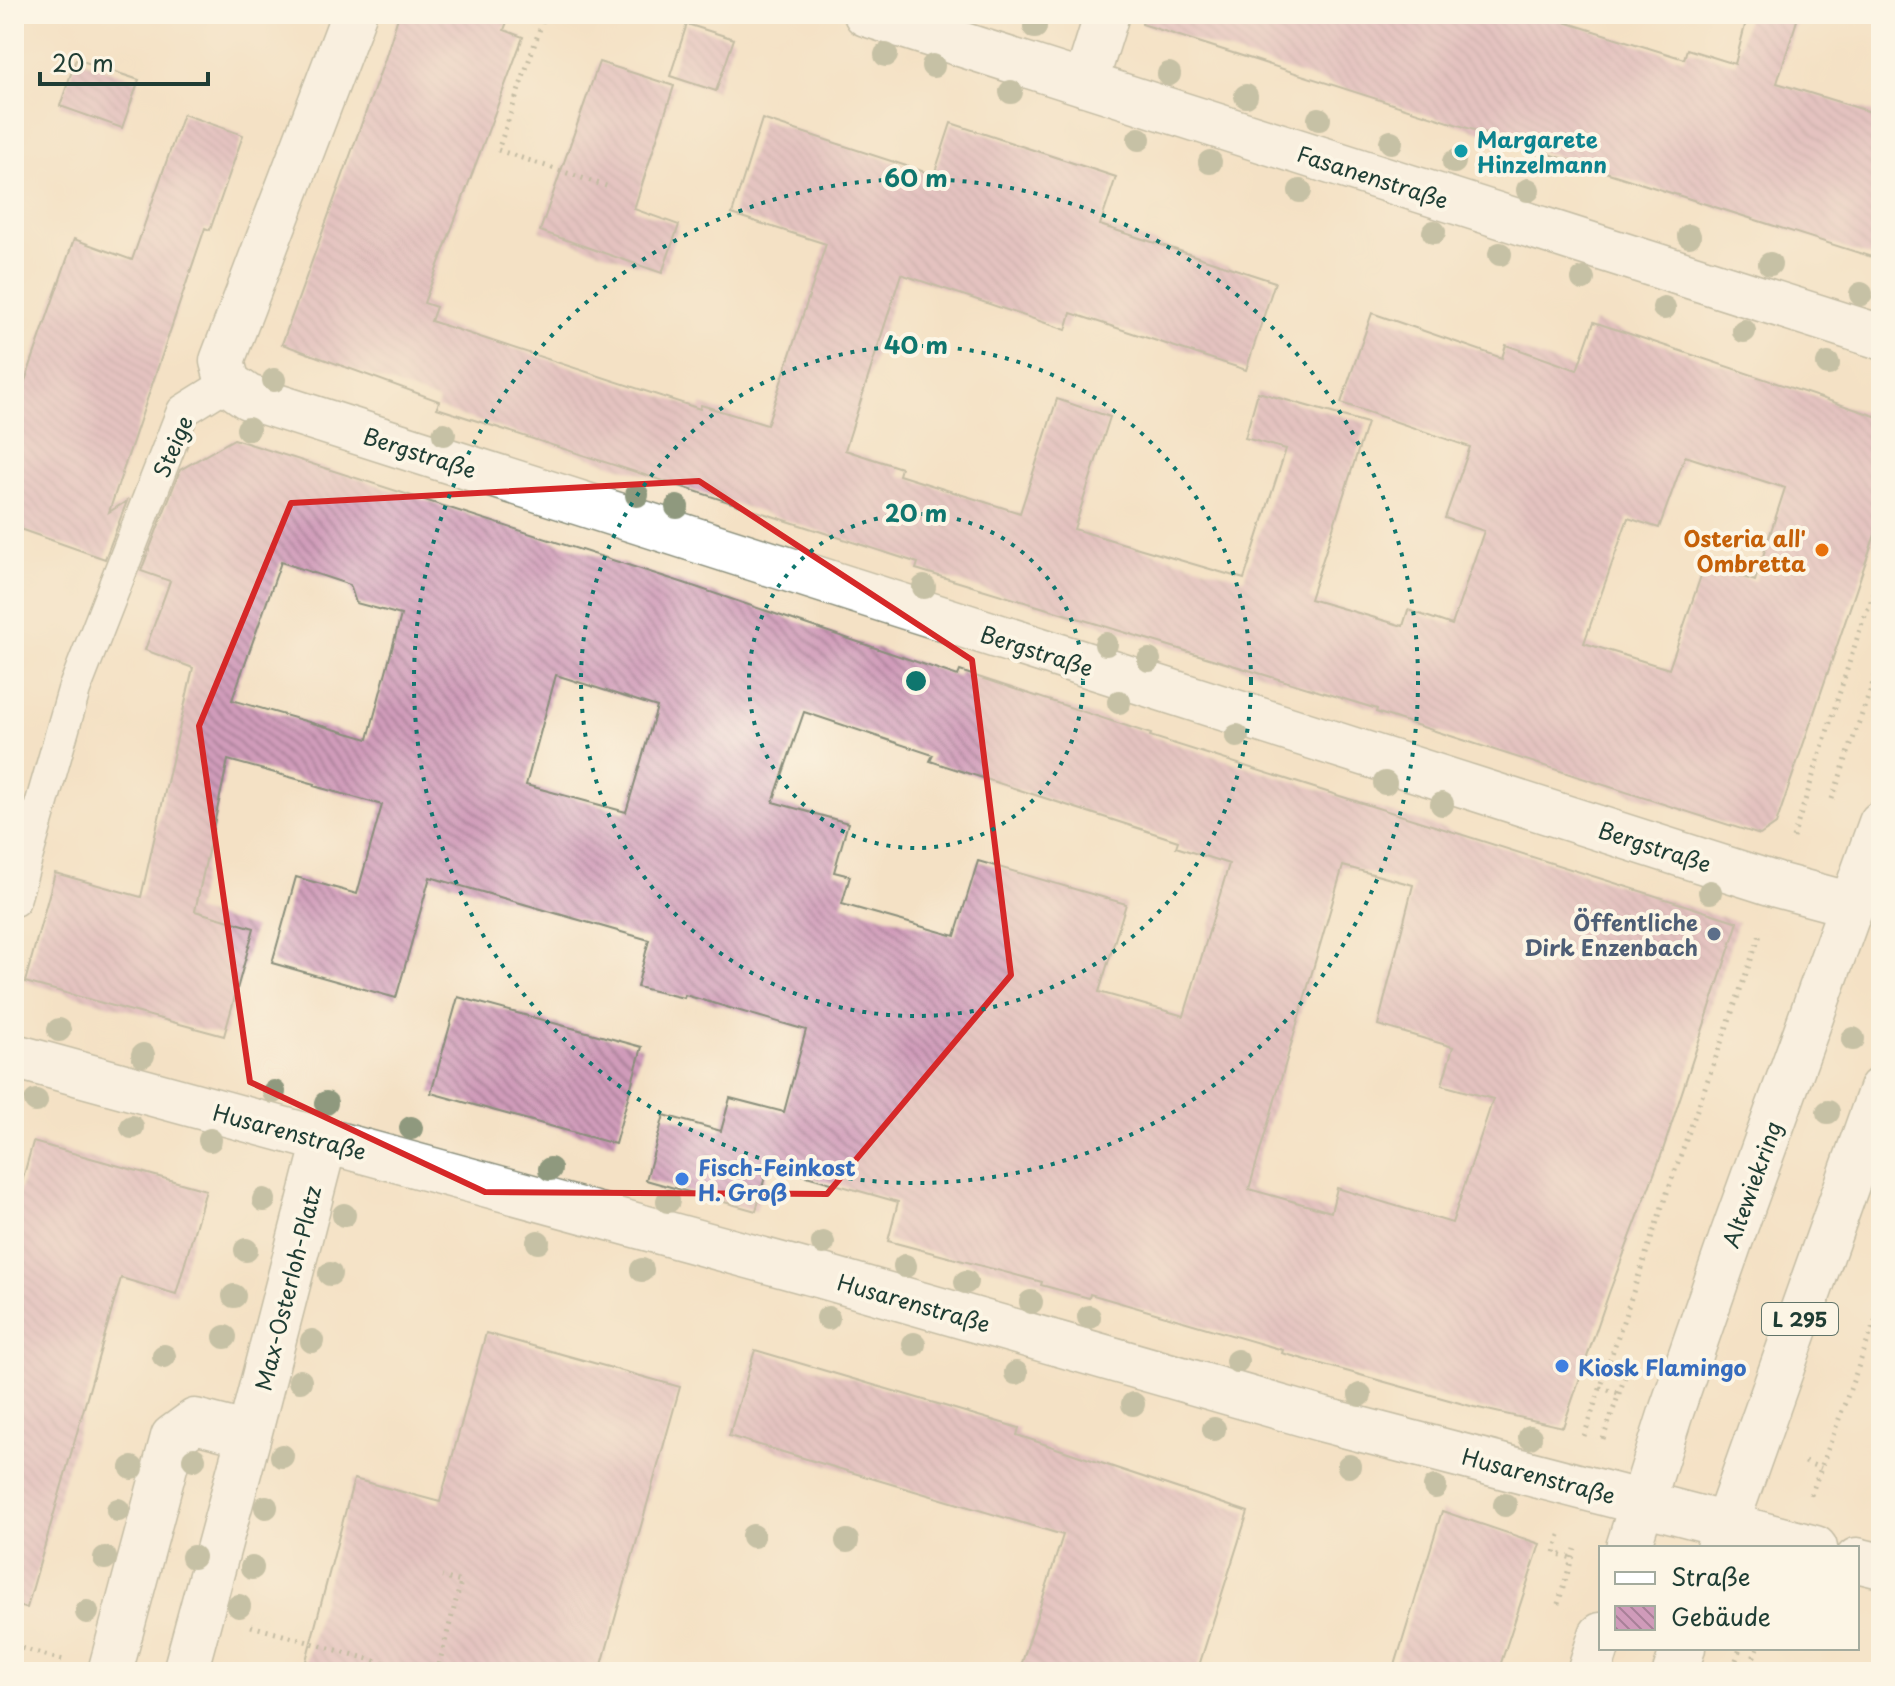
<svg xmlns="http://www.w3.org/2000/svg" width="1895" height="1686" font-family="'Playpen Sans',sans-serif">
<defs>
<pattern id="building-back-hatch" width="6" height="6" patternUnits="userSpaceOnUse" patternTransform="scale(2)"><rect width="6" height="6" fill="#d09bba"/><path d="M-1 5l2 2M0 0l6 6M5-1l2 2" fill="none" stroke="#a88098"/></pattern>
</defs>
<rect width="100%" height="100%" fill="#fcf5e5"/>
<filter id="ink" filterUnits="userSpaceOnUse"><feTurbulence type="fractalNoise" baseFrequency=".0125" numOctaves="2"/><feDisplacementMap in="SourceGraphic" scale="16" xChannelSelector="R" yChannelSelector="G"/><feConvolveMatrix kernelMatrix="1 2 1 2 8 2 1 2 1" color-interpolation-filters="sRGB"/></filter>
<filter id="wash" filterUnits="userSpaceOnUse"><feTurbulence type="fractalNoise" baseFrequency=".006" numOctaves="4" result="noise"/><feDisplacementMap in="SourceGraphic" scale="32" xChannelSelector="R" yChannelSelector="G"/><feGaussianBlur stdDeviation="1.8" result="paint"/><feColorMatrix in="noise" values="0 0 0 0 0 0 0 0 0 0 0 0 0 0 0 0 0 1.4 0 .05"/><feComposite in="paint" operator="in"/></filter>
<g filter="url(#wash)">
<rect width="100%" height="100%" fill="#f4e1c5"/>
<g id="blocks">
<!-- building -->
<path fill="url(#building-back-hatch)" fill-rule="evenodd" d="M399,14H510L504,30L523,37L424,303L436,307L431,321L700,409L701,405L767,425L826,244L732,214L762,119L934,175L951,123L1116,177L1100,225L1275,282L1246,370L1071,313L1066,330L901,274L845,450L901,468L899,475L1020,513L1057,399L1110,417L1074,529L1244,579L1286,449L1245,438L1258,392L1367,423L1310,599L1403,626L1408,610L1452,625L1484,531L1445,518L1470,447L1341,403L1372,313L1502,358L1506,345L1577,370L1594,322L1881,418V517L1776,824L1760,835L1376,712L1377,709L916,569L918,563L437,408L439,401L282,344L385,59ZM1685,456L1785,488L1755,581L1705,564L1669,669L1584,643L1628,518L1659,528Z
M1143,14H1539L1684,59L1687,49L1735,64L1748,14H1799L1777,83L1881,115V260L1142,24Z
M687,24L734,39L716,91L670,76Z
M76,59L139,80L122,128L60,106Z
M599,62L674,86L634,209L679,225L662,273L540,231Z
M183,114L243,135L210,230L205,228L109,512L127,501L105,559L14,527V413L74,239L132,260Z
M234,439L684,583L958,676L960,671L1151,734L1150,736L1738,922L1662,1153L1609,1293L1563,1427L1474,1407L1282,1353L1283,1350L1090,1294L1089,1298L1041,1285L1042,1282L888,1241L898,1202L768,1165L756,1211L646,1180L664,1115L721,1131L730,1098L784,1112L806,1030L685,995L684,998L637,987L649,940L430,877L396,998L272,963L296,877L357,894L382,805L314,786L315,784L228,760L195,911L254,928L224,1036L25,982L55,873L141,897L193,668L145,650L170,581L141,571L180,470ZM281,562L350,585L356,603L401,615L368,739L232,700ZM556,675L657,707L626,812L526,785ZM804,712L933,755L930,761L1178,841L1176,847L1229,864L1184,1016L1099,992L1126,904L978,861L955,936L842,904L850,876L834,872L848,823L773,802ZM1343,866L1413,885L1378,1025L1453,1047L1442,1085L1493,1099L1452,1223L1337,1188L1331,1212L1249,1189Z
M458,997L642,1047L615,1144L431,1093Z
M33,1142L206,1190L176,1294L121,1278L27,1608L14,1606V1211Z
M486,1333L680,1387L600,1672H303L354,1479L440,1502Z
M755,1350L1019,1428L1017,1435L1248,1512L1197,1672H1019L1063,1535L729,1436Z
M1442,1511L1540,1544L1498,1672H1393Z"/>
</g>
</g>
<g filter="url(#ink)">
<use href="#blocks" fill-opacity="0" stroke="#8a8f7c" stroke-width="2"/>
<g fill="none" stroke-linecap="round" stroke-linejoin="round">
<defs>
<path id="lane" d="M14,900L74,690L183,411L228,383"/>
<path id="street" d="M354,14L222,361L228,383L248,397L1777,885L1852,905
M866,14L1881,337
M1085,84L1107,14
M14,1056L822,1276L1321,1419L1815,1548
M249,1435L325,1141
M1857,1560L1881,1566
M110,1672L173,1437L195,1421L249,1435L185,1672"/>
<path id="primary" d="M1628,1548L1671,1412L1731,1239L1881,823
M1718,1548L1881,1089
M1589,1672L1601,1635
M1675,1672L1683,1648"/>
</defs>
<!-- lane casing -->
<use href="#lane" stroke="#8a8f7c" stroke-width="35"/>
<!-- street casing -->
<use href="#street" stroke="#8a8f7c" stroke-width="47"/>
<!-- primary casing -->
<use href="#primary" stroke="#8a8f7c" stroke-width="47"/>
<!-- path -->
<path stroke="#8a8f7c" stroke-width="5" stroke-dasharray="2 6" stroke-linecap="butt" d="M545,14L498,150L609,187
M1832,799L1881,660
M1793,838L1862,623L1881,577
M1600,1388L1619,1393
M1584,1436L1663,1204L1761,932
M1603,1439L1629,1365
M1805,1462L1821,1468
M1811,1495L1881,1305
M1560,1535L1555,1553L1572,1558
M1558,1604L1575,1549
M251,1626L415,1672
M14,1646L63,1660
M1736,1660L1740,1648
M437,1672L461,1582L442,1577
M1748,1672L1757,1648"/>
<!-- lane -->
<use href="#lane" stroke="#fff" stroke-width="32"/>
<!-- street -->
<use href="#street" stroke="#fff" stroke-width="44"/>
<!-- primary -->
<use href="#primary" stroke="#fff" stroke-width="44"/>
</g>
<!-- trees -->
<g fill="#8f997e">
<circle cx="1035" cy="27" r="12"/>
<circle cx="886" cy="55" r="12"/>
<circle cx="933" cy="66" r="12"/>
<circle cx="1169" cy="74" r="12"/>
<circle cx="1011" cy="92" r="12"/>
<circle cx="1246" cy="96" r="12"/>
<circle cx="1319" cy="119" r="12"/>
<circle cx="1139" cy="139" r="12"/>
<circle cx="1391" cy="142" r="12"/>
<circle cx="1210" cy="162" r="12"/>
<circle cx="1454" cy="162" r="12"/>
<circle cx="1528" cy="190" r="12"/>
<circle cx="1300" cy="191" r="12"/>
<circle cx="1434" cy="232" r="12"/>
<circle cx="1689" cy="236" r="12"/>
<circle cx="1500" cy="254" r="12"/>
<circle cx="1770" cy="264" r="12"/>
<circle cx="1583" cy="279" r="12"/>
<circle cx="1861" cy="294" r="12"/>
<circle cx="1664" cy="308" r="12"/>
<circle cx="1744" cy="331" r="12"/>
<circle cx="1828" cy="364" r="12"/>
<circle cx="274" cy="380" r="12"/>
<circle cx="248" cy="429" r="12"/>
<circle cx="444" cy="434" r="12"/>
<circle cx="637" cy="495" r="12"/>
<circle cx="677" cy="507" r="12"/>
<circle cx="924" cy="587" r="12"/>
<circle cx="1106" cy="644" r="12"/>
<circle cx="1149" cy="660" r="12"/>
<circle cx="1119" cy="702" r="12"/>
<circle cx="1237" cy="736" r="12"/>
<circle cx="1385" cy="783" r="12"/>
<circle cx="1442" cy="804" r="12"/>
<circle cx="1710" cy="892" r="12"/>
<circle cx="59" cy="1030" r="12"/>
<circle cx="1853" cy="1039" r="12"/>
<circle cx="143" cy="1055" r="12"/>
<circle cx="274" cy="1092" r="12"/>
<circle cx="36" cy="1101" r="12"/>
<circle cx="326" cy="1103" r="12"/>
<circle cx="1828" cy="1112" r="12"/>
<circle cx="132" cy="1127" r="12"/>
<circle cx="411" cy="1128" r="12"/>
<circle cx="210" cy="1140" r="12"/>
<circle cx="550" cy="1169" r="12"/>
<circle cx="264" cy="1200" r="12"/>
<circle cx="668" cy="1201" r="12"/>
<circle cx="344" cy="1215" r="12"/>
<circle cx="538" cy="1242" r="12"/>
<circle cx="823" cy="1243" r="12"/>
<circle cx="246" cy="1250" r="12"/>
<circle cx="905" cy="1266" r="12"/>
<circle cx="642" cy="1270" r="12"/>
<circle cx="330" cy="1274" r="12"/>
<circle cx="966" cy="1282" r="12"/>
<circle cx="234" cy="1296" r="12"/>
<circle cx="1031" cy="1302" r="12"/>
<circle cx="1089" cy="1317" r="12"/>
<circle cx="828" cy="1318" r="12"/>
<circle cx="225" cy="1337" r="12"/>
<circle cx="312" cy="1341" r="12"/>
<circle cx="914" cy="1344" r="12"/>
<circle cx="164" cy="1356" r="12"/>
<circle cx="1237" cy="1361" r="12"/>
<circle cx="1016" cy="1373" r="12"/>
<circle cx="300" cy="1381" r="12"/>
<circle cx="1360" cy="1395" r="12"/>
<circle cx="1133" cy="1404" r="12"/>
<circle cx="1214" cy="1429" r="12"/>
<circle cx="1530" cy="1437" r="12"/>
<circle cx="282" cy="1456" r="12"/>
<circle cx="194" cy="1459" r="12"/>
<circle cx="1349" cy="1466" r="12"/>
<circle cx="132" cy="1468" r="12"/>
<circle cx="1435" cy="1487" r="12"/>
<circle cx="1505" cy="1505" r="12"/>
<circle cx="266" cy="1507" r="12"/>
<circle cx="118" cy="1510" r="12"/>
<circle cx="753" cy="1536" r="12"/>
<circle cx="847" cy="1541" r="12"/>
<circle cx="193" cy="1557" r="12"/>
<circle cx="105" cy="1558" r="12"/>
<circle cx="252" cy="1568" r="12"/>
<circle cx="239" cy="1606" r="12"/>
<circle cx="87" cy="1612" r="12"/>
</g>
</g>
<!-- marked area -->
<path d="M0 0H1895V1686H0ZM699,481L972,660L1011,975L827,1194L485,1192L250,1082L199,726L291,503Z" fill="#f4e1c5" fill-opacity=".55" fill-rule="evenodd"/>
<path fill="none" stroke="#d62828" stroke-width="6" stroke-linejoin="round" d="M699,481L972,660L1011,975L827,1194L485,1192L250,1082L199,726L291,503Z"/>
<!-- distance rings -->
<g fill="none" stroke="#0f766e" stroke-width="4" stroke-dasharray="4 8">
<circle cx="916" cy="681" r="167"/>
<circle cx="916" cy="681" r="335"/>
<circle cx="916" cy="681" r="502"/>
</g>
<!-- markers -->
<circle fill="#0f9aa8" stroke="#fcf5e5" stroke-width="3" cx="1461" cy="151" r="8"/>
<circle fill="#e8710a" stroke="#fcf5e5" stroke-width="3" cx="1822" cy="550" r="8"/>
<circle fill="#5c6f8a" stroke="#fcf5e5" stroke-width="3" cx="1714" cy="934" r="8"/>
<g fill="#3f7fe0" stroke="#fcf5e5" stroke-width="3">
<circle cx="682" cy="1179" r="8"/>
<circle cx="1562" cy="1366" r="8"/>
</g>
<g text-anchor="middle" dominant-baseline="central" stroke-width="8" stroke-linejoin="round" paint-order="stroke">
<!-- shield labels -->
<rect fill="#fcf5e5" stroke="#617469" stroke-width="2" x="1762" y="1303" width="76" height="32" rx="6"/>
<g font-size="20" font-weight="bold" fill="#1f3d34">
<text x="1800" y="1319">L 295</text>
</g>
<!-- culture labels -->
<g font-size="22" font-weight="bold" fill="#0d838f" stroke="#fcf5e5" text-anchor="start">
<text x="1477" y="138">Margarete<tspan x="1477" dy="25">Hinzelmann</tspan></text>
</g>
<!-- street labels -->
<g font-size="22" fill="#1f3d34" stroke="#fcf5e5">
<text transform="translate(1373 176) rotate(18)">Fasanenstraße</text>
<text transform="translate(172 446) rotate(-66)">Steige</text>
<text transform="translate(420 452) rotate(18)">Bergstraße</text>
<text transform="translate(1037 650) rotate(18)">Bergstraße</text>
<text transform="translate(1655 846) rotate(18)">Bergstraße</text>
<text transform="translate(290 1131) rotate(15)">Husarenstraße</text>
<text transform="translate(1751 1184) rotate(-70)">Altewiekring</text>
<text transform="translate(287 1288) rotate(-76)">Max-Osterloh-Platz</text>
<text transform="translate(914 1302) rotate(16)">Husarenstraße</text>
<text transform="translate(1539 1475) rotate(15)">Husarenstraße</text>
</g>
<!-- food labels -->
<g font-size="22" font-weight="bold" fill="#c56008" stroke="#fcf5e5" text-anchor="end">
<text x="1806" y="537">Osteria all'<tspan x="1806" dy="25">Ombretta</tspan></text>
</g>
<!-- service labels -->
<g font-size="22" font-weight="bold" fill="#4e5e75" stroke="#fcf5e5" text-anchor="end">
<text x="1698" y="921">Öffentliche<tspan x="1698" dy="25">Dirk Enzenbach</tspan></text>
</g>
<!-- shop labels -->
<g font-size="22" font-weight="bold" fill="#366cbe" stroke="#fcf5e5" text-anchor="start">
<text x="698" y="1166">Fisch-Feinkost<tspan x="698" dy="25">H. Groß</tspan></text>
<text x="1578" y="1366">Kiosk Flamingo</text>
</g>
</g>
<circle cx="916" cy="681" r="12" fill="#0f766e" stroke="#fcf5e5" stroke-width="4"/>
<g font-size="24" text-anchor="middle" font-weight="bold" fill="#0f766e" stroke="#fcf5e5" stroke-width="8" stroke-linejoin="round" paint-order="stroke">
<text x="916" y="187">60 m</text>
<text x="916" y="354">40 m</text>
<text x="916" y="522">20 m</text>
</g>
<!-- margin -->
<rect width="1895" height="1686" fill="none" stroke="#fcf5e5" stroke-width="48"/>
<!-- legend -->
<rect x="1599" y="1546" width="260" height="104" fill="#fcf5e5" stroke="#a4ab9e" stroke-width="2"/>
<rect x="1615" y="1572" width="40" height="12" fill="#ffffff" stroke="#a4ab9e" stroke-width="2"/>
<text x="1671" y="1586" font-size="24" fill="#1f3d34">Straße</text>
<rect x="1615" y="1606" width="40" height="24" fill="url(#building-back-hatch)" stroke="#a4ab9e" stroke-width="2"/>
<text x="1671" y="1626" font-size="24" fill="#1f3d34">Gebäude</text>
<!-- scale -->
<path d="M40 72v12h168v-12" fill="none" stroke="#1f3d34" stroke-width="4"/>
<text x="52" y="72" font-size="24" fill="#1f3d34" stroke="#fcf5e5" stroke-width="6" paint-order="stroke">20 m</text>
</svg>
